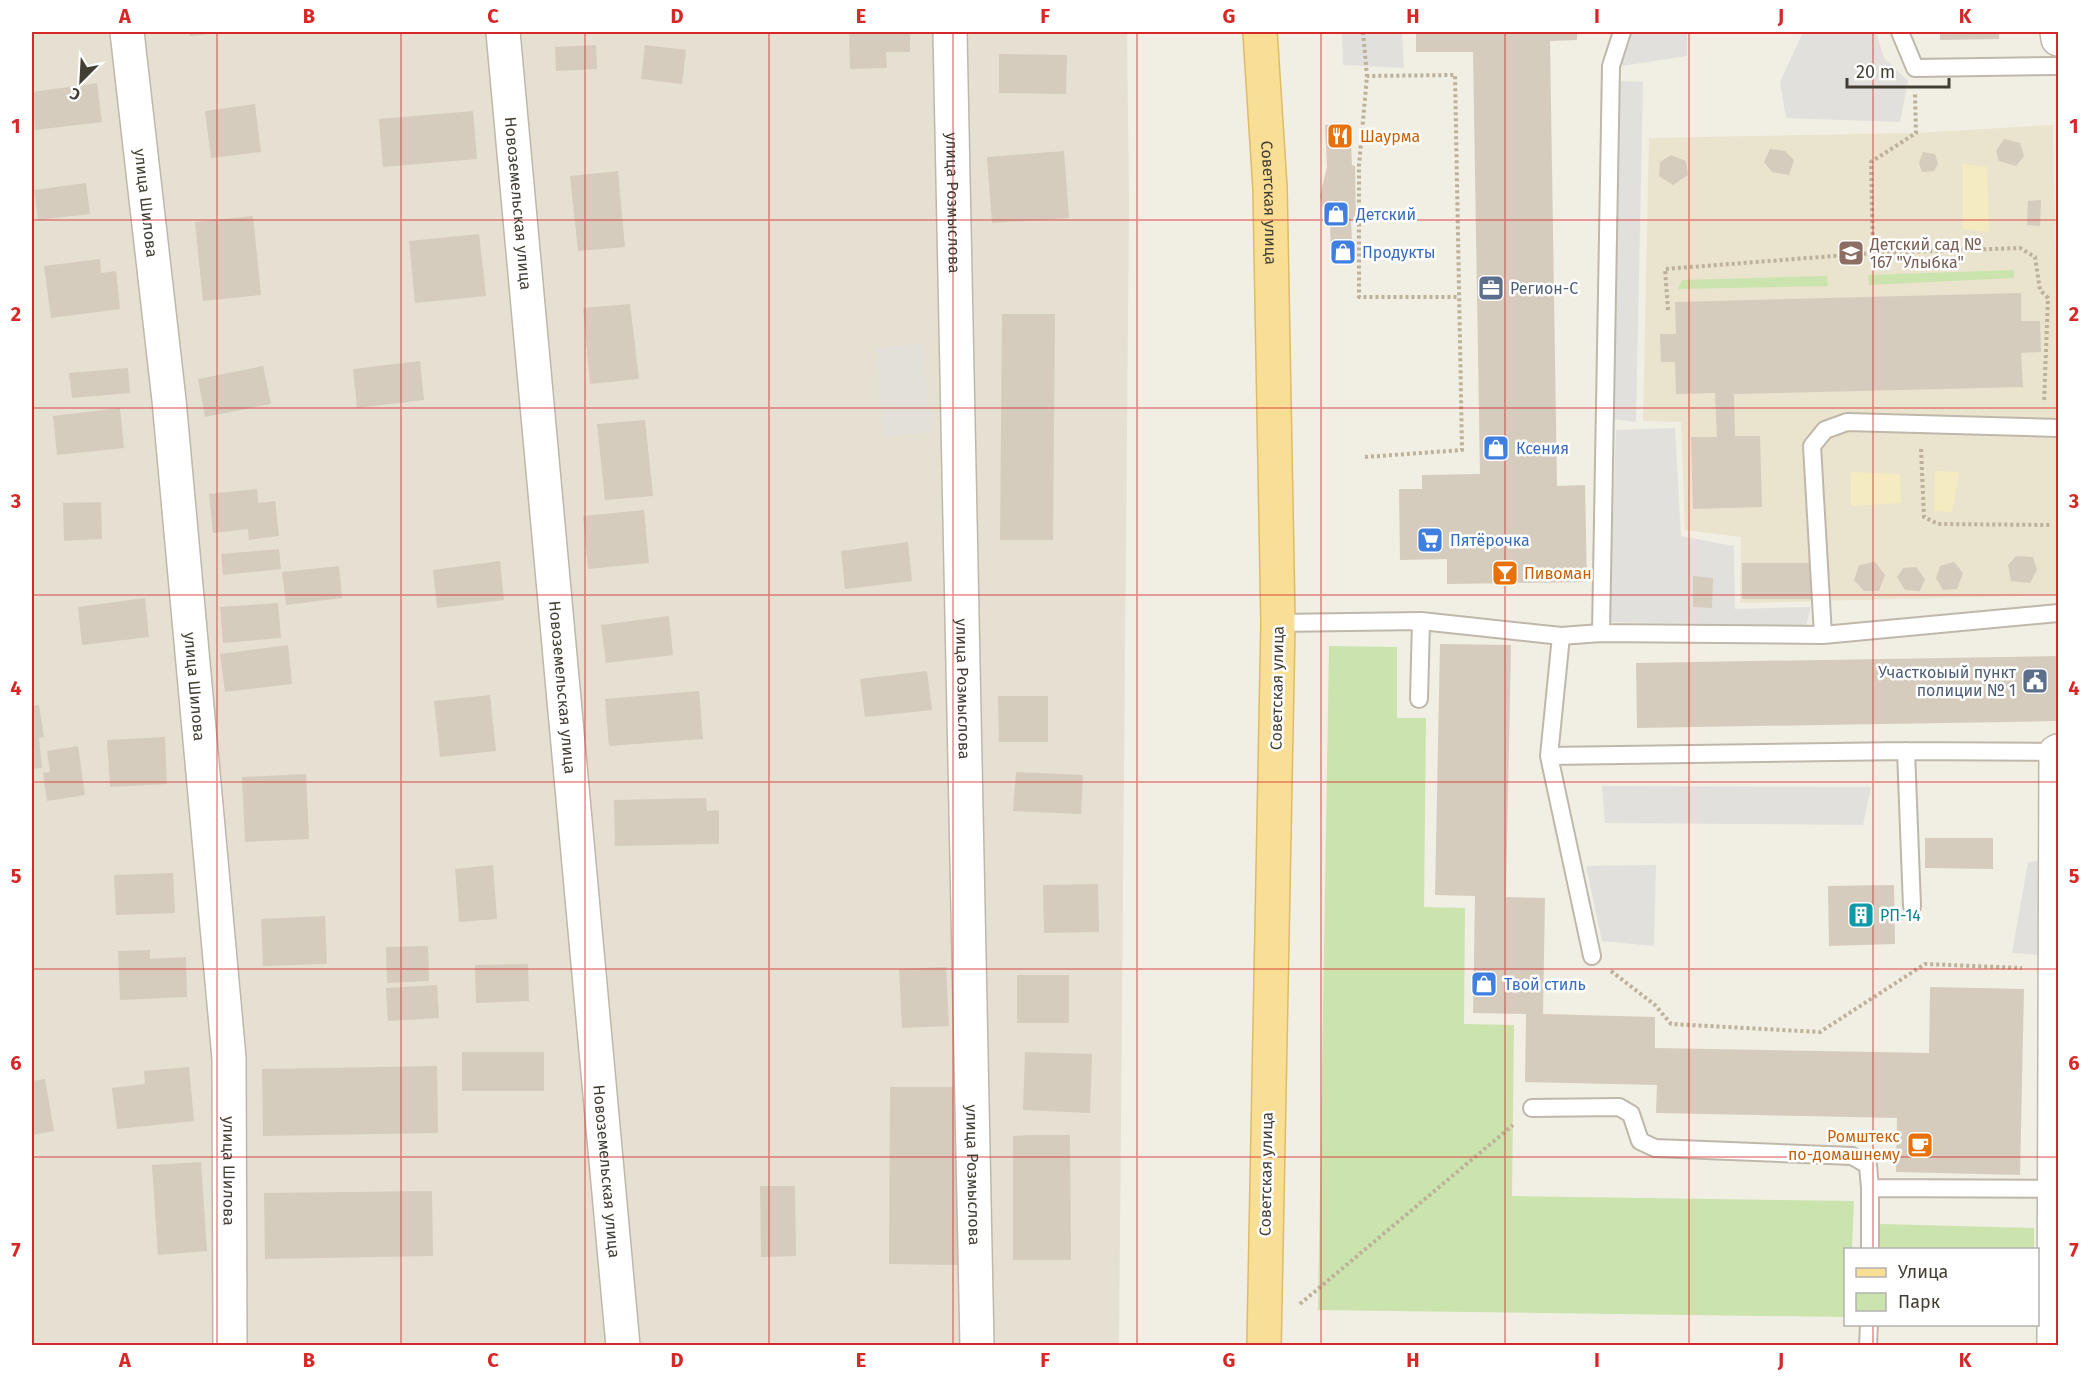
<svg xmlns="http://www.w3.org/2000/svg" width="2090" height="1377" font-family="'Fira Sans',sans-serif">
<rect width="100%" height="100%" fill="#f1eee4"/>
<!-- residential -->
<path fill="#e5e0d2" d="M32,32H1127L1129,204L1119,1345H32Z"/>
<!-- industrial -->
<path fill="#e3dfd9" d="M923,344L932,432L883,437L876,348Z"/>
<!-- education -->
<path fill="#eae3ce" d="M2053,125L2058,368V595L1740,603L1741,537L1685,530L1681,422L1643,421L1649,138L1916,133Z"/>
<!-- green -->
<path fill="#cbe4ae" d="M2014,270V278L1869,285L1868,275Z
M1827,276L1828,286L1678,289L1682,280Z
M1329,646L1397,647V718H1426L1424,907L1465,908L1464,1024L1514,1025L1512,1196L1854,1201L1852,1249L1846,1250L1845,1317L1318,1310Z
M1880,1224L2034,1228V1249H1879Z"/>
<!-- sand -->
<path fill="#f5ebc1" d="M1963,164L1987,167L1989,232L1963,229Z
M1935,471L1959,472L1952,512L1934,511Z
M1851,472L1900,474L1901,503L1851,506Z"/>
<!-- parking -->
<path fill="#e2e0dc" d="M1342,32H1402L1404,68L1343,65Z
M1687,32V56L1622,66L1628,33Z
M1803,32H1876L1884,58L1908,81L1900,122L1786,118L1780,82Z
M1620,81L1643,82L1636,422L1612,419Z
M1675,428L1681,536L1734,546L1735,609L1811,607L1806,626L1609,622L1616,430Z
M1602,786L1871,787L1863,825L1605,823Z
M2046,860L2041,955L2012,953L2028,862Z
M1656,865L1654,946L1602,941L1586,866Z"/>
<!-- building -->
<path fill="#d5ccbd" d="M189,32H219V33L190,36Z
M849,32H910V52H886L887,68L850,69Z
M1416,32H1577V40L1550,41L1557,486L1585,485L1587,582L1447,584V559L1400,560L1399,489H1422V475L1480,474L1473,52H1416Z
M1940,32H1999V39L1940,40Z
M596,45L597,69L556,71L555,47Z
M645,45L686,50L682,84L641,79Z
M999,54L1067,55L1066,94L999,93Z
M97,83L102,122L35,130L32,92Z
M255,104L261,152L211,158L205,111Z
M473,111L477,159L383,167L379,119Z
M1350,123L1352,165L1355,166L1356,219L1351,220L1353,263H1331L1330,220L1323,208L1320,196L1327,167L1325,125Z
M2004,139L2020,143L2024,156L2016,166L1999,161L1996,151Z
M1770,149L1785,151L1794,160L1789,175L1772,172L1764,162Z
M1064,151L1069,218L992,223L987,157Z
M1923,152L1935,154L1938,164L1934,171L1922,172L1919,163Z
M1671,155L1686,161L1688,175L1673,185L1659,176L1660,162Z
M618,171L625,247L578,251L570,176Z
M86,183L90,214L38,220L34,190Z
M2041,200L2040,226L2027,225L2028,201Z
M253,216L261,295L203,301L195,222Z
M479,234L486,296L415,303L409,241Z
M100,259L101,273L116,271L120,309L51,318L44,266Z
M2021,293V321H2040L2041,352L2021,353L2023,387L1734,394L1735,436H1760L1762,507L1693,509L1691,437H1717L1715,393L1676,394L1675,362H1661L1660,334H1676L1675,302Z
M630,304L639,379L590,384L583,308Z
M1002,314H1055L1053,540H1000Z
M420,361L424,400L357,408L353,369Z
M263,366L271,404L205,417L198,379Z
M128,368L130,393L72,398L69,373Z
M120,408L124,448L57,455L53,416Z
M645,420L653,496L605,500L597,424Z
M257,489L258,503L275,501L279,536L249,540L248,529L213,533L209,494Z
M101,502L102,539L64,541L63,503Z
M644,510L649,563L588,569L583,516Z
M908,542L912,581L845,589L841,551Z
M279,549L281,569L223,575L221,554Z
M2016,556L2033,557L2037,570L2030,583L2011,581L2008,565Z
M500,561L504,600L437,608L433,570Z
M1875,562L1885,575L1879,591H1864L1854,580L1859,565Z
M1954,562L1963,573L1957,589L1943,590L1936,578L1940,566Z
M1742,563H1812V599H1742Z
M339,566L342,598L286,605L282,572Z
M1916,567L1925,579L1920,591L1905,590L1897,577L1903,568Z
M1693,576L1713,578L1712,608L1693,607Z
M145,598L149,637L82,645L78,607Z
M278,603L281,638L223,643L220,607Z
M669,616L673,655L606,663L601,625Z
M1440,644L1511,645L1506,897L1545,898L1543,1014L1655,1017V1048L1929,1053L1930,987L2024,989L2020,1175L1896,1172L1897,1118L1656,1113L1657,1085L1525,1082L1526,1014L1473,1013L1475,896L1435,895Z
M288,645L292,684L225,692L220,654Z
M2058,656V721L1637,728L1636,663Z
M927,671L932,710L865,717L860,679Z
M699,691L703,739L609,746L605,699Z
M490,695L496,751L440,757L434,701Z
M998,696H1048V742H999Z
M39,705L44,737L39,738L42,768L32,769V706Z
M165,737L167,784L110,787L107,740Z
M78,746L85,795L47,801L43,773L50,772L47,751Z
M1016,772L1083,775L1081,814L1013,811Z
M306,774L309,839L245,842L242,777Z
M706,798L707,811L719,810V844L615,846L614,800Z
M1925,838H1993V869L1925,868Z
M493,865L497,919L459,922L455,869Z
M173,873L175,913L116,915L114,875Z
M1098,884L1099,932L1044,933L1043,885Z
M1894,885L1895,944L1829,946L1828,886Z
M325,916L327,964L263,966L261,919Z
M428,946L429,981L387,983L386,947Z
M150,950V959L186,957L187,997L120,1000L118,951Z
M528,964L529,1001L476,1003L475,965Z
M946,967L949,1026L902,1028L899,969Z
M1017,975H1069V1023H1017Z
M437,985L439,1018L388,1021L386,988Z
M462,1052H544V1091H462Z
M1025,1052L1092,1054L1090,1113L1023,1110Z
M437,1066L438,1133L263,1136L262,1069Z
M189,1067L194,1121L117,1129L112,1088L145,1084L144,1071Z
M45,1079L54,1131L32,1135V1081Z
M890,1087H959L958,1265L889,1264Z
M1033,1135H1070L1071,1260H1013V1136Z
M201,1162L207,1251L158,1255L152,1165Z
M760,1186H795L796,1256L761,1257Z
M432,1191L433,1256L265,1259L264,1193Z"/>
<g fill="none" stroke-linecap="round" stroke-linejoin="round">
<defs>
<path id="lane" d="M1900,32L1915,68L2058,66
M1278,623L1421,621L1561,636L1601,633L1823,635L2058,613
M1601,633L1611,66L1622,32
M1823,635L1812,446L1825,430L1847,422L2058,428
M1561,636L1549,756L1592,956
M1419,699L1421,621
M1906,751L1912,906
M1549,756L1906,751L2056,752
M1532,1108L1619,1107L1631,1114L1640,1141L1655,1148L1852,1156L1868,1165L1870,1188L2058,1189
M1870,1250V1188
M1868,1346L1869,1324"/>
<g id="street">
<path id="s1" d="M127,32L169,400L229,1058L230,1346"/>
<path id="s2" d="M503,32L623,1346"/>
<path id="s3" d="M950,32L977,1346"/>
<path d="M2057,32L2058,39"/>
<path d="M2054,1346L2056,752L2058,751"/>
</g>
<g id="primary">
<path id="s4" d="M1260,32L1270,188L1278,623L1264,1346"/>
</g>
</defs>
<!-- lane casing -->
<use href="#lane" stroke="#bfb8aa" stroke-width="20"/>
<!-- street casing -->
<use href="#street" stroke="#bfb8aa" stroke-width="36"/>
<!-- primary casing -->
<use href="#primary" stroke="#ddbc66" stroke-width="36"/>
<!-- path -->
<path stroke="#bdb199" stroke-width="4" stroke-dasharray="3 3" stroke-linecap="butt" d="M1363,32L1367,76L1359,165V297H1459
M1873,253L1871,162L1916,133L1915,93
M1668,310L1665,269L1873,253L2020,248L2035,257L2040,290L2048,298L2044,403
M1921,449L1924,517L1938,524L2051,525
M1365,457L1462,450L1455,75L1367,76
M1611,971L1655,1005L1671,1024L1820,1032L1925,964L2022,968
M1300,1304L1513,1125"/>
<!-- lane -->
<use href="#lane" stroke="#fff" stroke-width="16"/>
<!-- street -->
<use href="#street" stroke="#fff" stroke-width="33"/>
<!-- primary -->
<use href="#primary" stroke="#f9df95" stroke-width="33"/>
</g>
<!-- grid -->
<path fill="none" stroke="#d62828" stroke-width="1.5" stroke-opacity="0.55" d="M217,32V1346M401,32V1346M585,32V1346M769,32V1346M953,32V1346M1137,32V1346M1321,32V1346M1505,32V1346M1689,32V1346M1873,32V1250M32,220H2058M32,408H2058M32,595H2058M32,782H2058M32,969H2058M32,1157H2058M1873,1324V1346"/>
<!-- icons -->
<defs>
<symbol id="restaurant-square" viewBox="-11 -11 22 22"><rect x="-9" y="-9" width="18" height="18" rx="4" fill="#e8710a" stroke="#fff"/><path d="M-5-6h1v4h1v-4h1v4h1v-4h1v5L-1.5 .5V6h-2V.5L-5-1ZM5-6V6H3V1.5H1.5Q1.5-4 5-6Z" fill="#fff"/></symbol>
<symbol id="shop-square" viewBox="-11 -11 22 22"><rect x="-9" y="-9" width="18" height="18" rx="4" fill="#3f7fe0" stroke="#fff"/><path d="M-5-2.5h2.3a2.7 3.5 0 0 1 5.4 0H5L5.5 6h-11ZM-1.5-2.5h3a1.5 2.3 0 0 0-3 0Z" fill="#fff"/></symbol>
<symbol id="school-square" viewBox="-11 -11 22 22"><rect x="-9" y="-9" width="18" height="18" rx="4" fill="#8d6e63" stroke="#fff"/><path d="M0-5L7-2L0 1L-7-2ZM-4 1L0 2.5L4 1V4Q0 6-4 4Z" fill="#fff"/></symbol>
<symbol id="office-square" viewBox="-11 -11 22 22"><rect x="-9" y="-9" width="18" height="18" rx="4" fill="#5c6f8a" stroke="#fff"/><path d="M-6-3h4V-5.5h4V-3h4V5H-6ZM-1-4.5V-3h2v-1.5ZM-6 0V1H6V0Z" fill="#fff"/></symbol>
<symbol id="supermarket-square" viewBox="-11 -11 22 22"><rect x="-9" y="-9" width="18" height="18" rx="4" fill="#3f7fe0" stroke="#fff"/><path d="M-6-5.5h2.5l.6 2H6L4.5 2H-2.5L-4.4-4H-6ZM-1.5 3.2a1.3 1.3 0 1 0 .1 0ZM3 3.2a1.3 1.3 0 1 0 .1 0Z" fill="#fff"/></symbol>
<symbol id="bar-square" viewBox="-11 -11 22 22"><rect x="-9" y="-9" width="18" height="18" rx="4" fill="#e8710a" stroke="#fff"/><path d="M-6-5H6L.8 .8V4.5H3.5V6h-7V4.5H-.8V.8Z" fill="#fff"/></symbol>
<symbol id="civic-square" viewBox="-11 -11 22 22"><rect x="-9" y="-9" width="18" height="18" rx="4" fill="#5c6f8a" stroke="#fff"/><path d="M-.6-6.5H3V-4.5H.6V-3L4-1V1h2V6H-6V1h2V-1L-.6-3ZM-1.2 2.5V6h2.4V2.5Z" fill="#fff"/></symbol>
<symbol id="building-square" viewBox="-11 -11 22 22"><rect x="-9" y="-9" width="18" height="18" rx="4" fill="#0f9aa8" stroke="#fff"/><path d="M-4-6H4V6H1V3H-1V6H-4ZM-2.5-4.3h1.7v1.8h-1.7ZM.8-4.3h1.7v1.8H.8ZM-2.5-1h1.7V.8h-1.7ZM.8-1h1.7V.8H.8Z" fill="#fff"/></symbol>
<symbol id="cafe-square" viewBox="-11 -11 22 22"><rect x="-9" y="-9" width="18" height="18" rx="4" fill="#e8710a" stroke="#fff"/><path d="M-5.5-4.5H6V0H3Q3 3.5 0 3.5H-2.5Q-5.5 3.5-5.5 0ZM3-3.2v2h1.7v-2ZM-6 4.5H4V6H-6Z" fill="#fff"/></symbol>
</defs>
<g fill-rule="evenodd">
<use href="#restaurant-square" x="1325" y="121" width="30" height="30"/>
<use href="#shop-square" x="1321" y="199" width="30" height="30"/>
<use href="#shop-square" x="1328" y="237" width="30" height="30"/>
<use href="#school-square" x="1836" y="238" width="30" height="30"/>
<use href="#office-square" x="1476" y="273" width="30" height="30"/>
<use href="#shop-square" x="1481" y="433" width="30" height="30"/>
<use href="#supermarket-square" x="1415" y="525" width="30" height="30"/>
<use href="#bar-square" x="1490" y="558" width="30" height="30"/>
<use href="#civic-square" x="2020" y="666" width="30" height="30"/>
<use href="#building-square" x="1846" y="900" width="30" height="30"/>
<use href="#shop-square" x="1469" y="969" width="30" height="30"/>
<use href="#cafe-square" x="1905" y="1130" width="30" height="30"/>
</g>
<g text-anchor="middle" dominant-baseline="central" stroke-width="5" stroke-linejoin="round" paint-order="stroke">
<!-- food labels -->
<g font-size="16" fill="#c56008" stroke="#fff" text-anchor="start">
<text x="1360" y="136">Шаурма</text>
<text x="1524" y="573">Пивоман</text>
<text x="1900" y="1136" text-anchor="end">Ромштекс<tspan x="1900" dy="18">по-домашнему</tspan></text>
</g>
<!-- street labels -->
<g font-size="16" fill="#433e34" stroke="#fff">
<text stroke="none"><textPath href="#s3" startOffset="171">улица Розмыслова</textPath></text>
<text stroke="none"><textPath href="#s4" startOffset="171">Советская улица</textPath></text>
<text stroke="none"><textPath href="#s1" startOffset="172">улица Шилова</textPath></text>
<text stroke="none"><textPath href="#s2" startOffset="172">Новоземельская улица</textPath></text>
<text stroke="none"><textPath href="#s1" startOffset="658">улица Шилова</textPath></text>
<text stroke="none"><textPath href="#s3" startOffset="657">улица Розмыслова</textPath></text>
<text transform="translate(1277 688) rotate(-89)">Советская улица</text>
<text stroke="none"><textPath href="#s2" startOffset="658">Новоземельская улица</textPath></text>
<text stroke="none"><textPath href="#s1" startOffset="1144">улица Шилова</textPath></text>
<text stroke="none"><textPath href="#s2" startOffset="1144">Новоземельская улица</textPath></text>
<text stroke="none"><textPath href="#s3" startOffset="1143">улица Розмыслова</textPath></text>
<text transform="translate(1266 1174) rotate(-89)">Советская улица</text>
</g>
<!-- shop labels -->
<g font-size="16" fill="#366cbe" stroke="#fff" text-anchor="start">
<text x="1356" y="214">Детский</text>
<text x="1362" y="252">Продукты</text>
<text x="1516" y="448">Ксения</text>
<text x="1450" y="540">Пятёрочка</text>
<text x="1504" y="984">Твой стиль</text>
</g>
<!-- education labels -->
<g font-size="16" fill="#785e54" stroke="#fff" text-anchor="start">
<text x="1870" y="244">Детский сад №<tspan x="1870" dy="18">167 "Улыбка"</tspan></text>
</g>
<!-- service labels -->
<g font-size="16" fill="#4e5e75" stroke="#fff" text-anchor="start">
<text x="1510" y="288">Регион-С</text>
<text x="2016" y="672" text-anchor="end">Участкоыый пункт<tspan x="2016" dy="18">полиции № 1</tspan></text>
</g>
<!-- culture labels -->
<g font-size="16" fill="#0d838f" stroke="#fff" text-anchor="start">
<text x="1880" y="915">РП-14</text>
</g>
</g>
<!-- border -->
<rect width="2090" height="1377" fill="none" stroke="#ffffff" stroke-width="66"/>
<!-- legend -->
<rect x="1844" y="1248" width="195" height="78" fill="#ffffff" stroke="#b4b2ae" stroke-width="1.5"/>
<rect x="1856" y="1268" width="30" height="9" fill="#f9df95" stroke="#b4b2ae" stroke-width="1.5"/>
<text x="1898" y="1278" font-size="18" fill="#433e34">Улица</text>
<rect x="1856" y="1293" width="30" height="18" fill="#cbe4ae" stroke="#b4b2ae" stroke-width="1.5"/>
<text x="1898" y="1308" font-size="18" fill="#433e34">Парк</text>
<!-- north arrow -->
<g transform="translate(81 81) rotate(204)" stroke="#ffffff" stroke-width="4.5" paint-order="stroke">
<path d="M0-4.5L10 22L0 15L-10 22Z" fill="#433e34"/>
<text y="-9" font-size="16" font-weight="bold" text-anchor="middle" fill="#433e34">С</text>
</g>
<!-- scale -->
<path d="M1847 78v9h102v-9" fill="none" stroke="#433e34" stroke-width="3"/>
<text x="1856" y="78" font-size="18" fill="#433e34" stroke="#ffffff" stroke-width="4.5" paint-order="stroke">20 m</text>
<rect x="33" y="33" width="2024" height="1311" fill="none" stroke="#d62828" stroke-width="2"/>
<g font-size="20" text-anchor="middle" font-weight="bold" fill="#d62828">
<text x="125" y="23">A</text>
<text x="309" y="23">B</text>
<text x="493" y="23">C</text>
<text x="677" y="23">D</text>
<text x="861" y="23">E</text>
<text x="1045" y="23">F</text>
<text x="1229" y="23">G</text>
<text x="1413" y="23">H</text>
<text x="1597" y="23">I</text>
<text x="1781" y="23">J</text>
<text x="1965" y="23">K</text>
<text x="16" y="133">1</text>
<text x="2074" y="133">1</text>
<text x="16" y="321">2</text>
<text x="2074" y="321">2</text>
<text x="16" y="508">3</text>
<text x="2074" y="508">3</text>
<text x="16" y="695">4</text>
<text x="2074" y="695">4</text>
<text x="16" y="883">5</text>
<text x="2074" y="883">5</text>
<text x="16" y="1070">6</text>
<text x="2074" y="1070">6</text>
<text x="16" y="1257">7</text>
<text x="2074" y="1257">7</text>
<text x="125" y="1367">A</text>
<text x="309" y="1367">B</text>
<text x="493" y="1367">C</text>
<text x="677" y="1367">D</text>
<text x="861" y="1367">E</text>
<text x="1045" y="1367">F</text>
<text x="1229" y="1367">G</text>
<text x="1413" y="1367">H</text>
<text x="1597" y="1367">I</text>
<text x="1781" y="1367">J</text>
<text x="1965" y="1367">K</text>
</g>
</svg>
